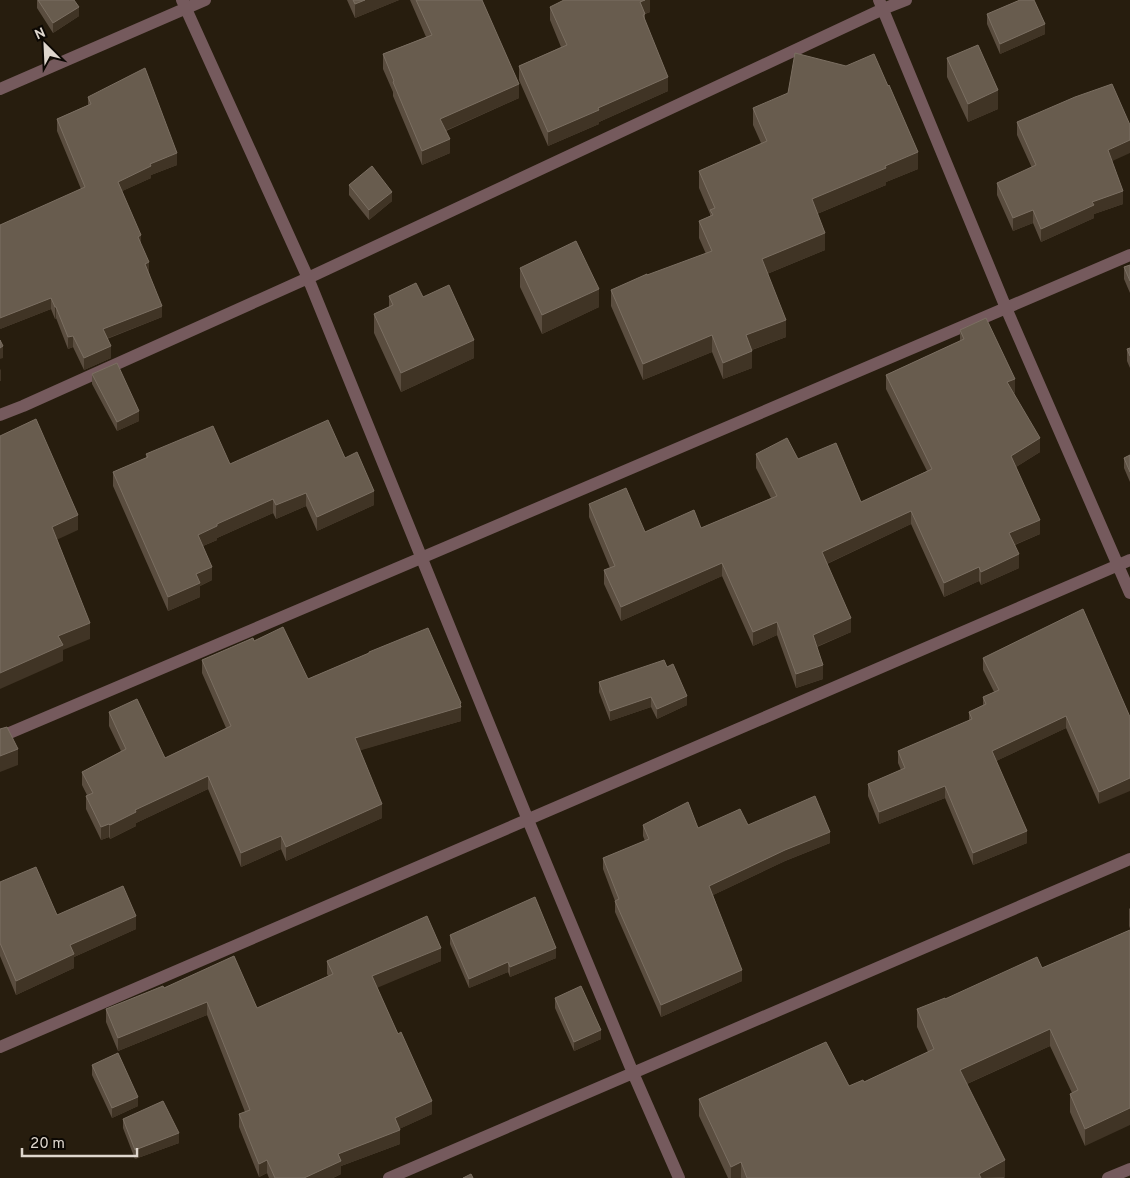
<svg xmlns="http://www.w3.org/2000/svg" width="1130" height="1178" font-family="Overpass,sans-serif">
<rect width="100%" height="100%" fill="#271d0e"/>
<g fill="none" stroke-linecap="round" stroke-linejoin="round">
<!-- minor -->
<path stroke="#755a5d" stroke-width="12" d="M182,0L308,278L528,820L633,1073L679,1178
M879,0L1006,308L1130,593
M0,89L205,0
M0,415L23,406L308,278L883,9L906,0
M0,737L421,558L1130,255
M0,1047L1130,560
M389,1178L1130,859
M1108,1178L1130,1169"/>
</g>
<!-- wall -->
<path fill="#5a4d3f" d="M37,0H74L79,16L53,33L37,8Z
M347,0H399L355,18Z
M410,0H482L519,98L446,131L450,153L422,165L393,96V92L383,69V54L426,37Z
M650,0V12L645,14V20L668,91L599,122V124L548,146L519,80V66L561,47L550,20V7Z
M987,14L1045,34L1000,54L987,24Z
M947,58L998,109L968,122L947,77Z
M88,97L177,165L151,175V178L122,191L141,245L149,273L162,317L107,339L111,358L84,370L73,347L68,349L56,318L55,319L51,309L0,329L81,189L57,131V119L88,105Z
M753,108L918,169L886,182V185L817,214L825,250L767,274L786,337L752,350V368L723,379L712,352L643,380L611,306V290L706,254L699,238V221L710,216V214L699,188V171L761,143L753,125Z
M1017,122L1112,161L1123,204L1094,214V218L1041,242L1033,223L1013,231L997,195V183L1032,168L1017,135Z
M349,185L392,201L369,220L349,195Z
M1130,265V293L1124,279V267Z
M520,268L599,307L542,334L520,287Z
M389,296L423,297L474,358L401,392L374,333V314L389,307Z
M960,330L1015,392L1014,393L1040,452L1016,467L1040,534L1015,545L1019,568L981,585L979,581L944,597L911,524L827,564L851,632L817,647L823,679L796,688L777,635L753,646L722,576L621,621L604,584V570L610,568L589,517V504L645,532L701,528L771,498L756,468V454L798,459L861,502L927,471L886,389V375L960,341Z
M1130,348V368L1127,361V349Z
M92,374L139,421L117,431L92,384Z
M146,454L230,464L345,458L374,505L317,531L306,506L276,519L273,513L217,538V540L203,546L212,580L200,586V597L168,611L113,486V472L146,458Z
M1130,455V482L1124,468V458Z
M254,641L308,679L369,653V652L461,706V721L360,750L382,818L286,861L281,849L241,867L208,789L136,823V826L110,839L109,837L101,840L86,809V796L87,795L82,785V772L121,751L109,726V712L165,758L226,728L202,673V660Z
M983,658L1130,717L1099,804L1066,728L996,761L1027,843L973,865L945,798L879,824L868,796V784L901,770L898,763V751L969,721V712L983,705V697L994,692L983,670Z
M667,667L687,705L657,719L651,707L610,721L599,692V682Z
M643,825L698,828L748,825L830,843L785,861L713,895L742,981L661,1017L615,912V901L603,869V858L645,841L643,836Z
M0,882L57,915L136,929L74,957V968L16,995L0,956Z
M1130,908V929L1129,926V909Z
M1130,930L1085,1146L1070,1112V1094L1072,1093L1050,1046L967,1084L1005,1177L1004,1178H728L699,1116V1099L849,1086L864,1082L928,1052L917,1027V1009L945,999L1042,968Z
M450,935L556,958L510,977L508,972L469,988L450,944Z
M327,961H441L377,987L432,1114L399,1129L400,1144L341,1166V1174L333,1178H269L267,1173L259,1177L239,1127V1114L245,1112L207,1015L118,1051L106,1022V1009L164,988L257,1008L328,976L327,974Z
M555,998L601,1039L574,1051L555,1008Z
M92,1065L138,1106L112,1118L92,1075Z
M123,1119L179,1143L135,1159L123,1128Z"/>
<!-- shaded-wall -->
<path fill="#403425" d="M365,0H399L355,18V4Z
M645,0H650V12L640,16V2Z
M79,7V16L53,33V23Z
M1045,24V34L1000,54V44Z
M668,77V91L599,122V124L548,146V132L598,108Z
M519,84V98L440,133V119Z
M998,90V109L968,122V104Z
M450,139V153L422,165V151Z
M1130,140V153L1108,163V150Z
M918,152V169L886,182V185L812,216V199L885,166Z
M177,153V165L151,175V178L118,193V182L150,164Z
M1123,191V204L1094,214V218L1041,242V229L1092,202Z
M392,192V201L369,220V210Z
M1033,210V223L1013,231V218Z
M825,233V250L762,276V259Z
M141,235V247L138,237Z
M149,262V273L145,264Z
M599,289V307L542,334V315Z
M51,298V309L0,329V318Z
M162,306V317L103,340V329Z
M55,307H56V318L55,319Z
M786,320V337L746,352V335Z
M712,335V352L643,380V364Z
M73,336V347L68,349V337Z
M474,340V358L401,392V373Z
M3,346V358L0,359V348Z
M111,346V358L84,370V358Z
M752,351V368L723,379V363Z
M1,369V381H0V370Z
M1015,379V392L1007,396V382Z
M139,411V421L117,431V422Z
M1040,438V452L1011,470V456Z
M374,491V505L317,531V517Z
M306,493V506L276,519V505Z
M273,499V513L217,538V540L198,548V535L217,524Z
M911,511V524L822,566V552Z
M78,515V530L52,542V527Z
M1040,520V534L1009,547V533Z
M1019,554V568L981,585V572Z
M722,563V576L621,621V607Z
M212,567V580L200,586V597L168,611V597L196,574Z
M979,567V581L944,597V583Z
M851,618V632L813,648V635Z
M777,622V635L753,646V632Z
M90,623V639L63,650V661L0,689V673L58,636Z
M823,665V679L796,688V674Z
M687,696V705L657,719V709Z
M651,697V707L610,721V711Z
M461,703V721L355,752V738Z
M1066,716V728L992,763V751Z
M18,749V765L0,772V756Z
M208,776V789L136,823V826L110,839V825L135,810Z
M1130,778V791L1099,804V792Z
M945,786V798L879,824V812Z
M382,804V818L286,861V847Z
M109,824V837L101,840V827Z
M1027,831V843L973,865V853Z
M830,832V843L785,861L709,897V886L785,850Z
M281,836V849L241,867V853Z
M136,916V929L74,957V968L16,995V981L70,945Z
M441,948V961L372,990V976Z
M556,948V958L510,977V967Z
M508,962V972L469,988V979Z
M742,970V981L661,1017V1005Z
M207,1002V1015L118,1051V1038Z
M1050,1029V1046L960,1087V1070Z
M601,1030V1039L574,1051V1042Z
M138,1097V1106L112,1118V1108Z
M432,1101V1114L395,1131V1118Z
M1130,1108V1125L1085,1146V1129Z
M400,1130V1144L341,1166V1174L333,1178H304L338,1154Z
M179,1133V1143L135,1159V1150Z
M267,1160V1173L259,1177V1164Z
M1005,1160V1177L979,1178V1174Z
M741,1162V1178H731V1167Z"/>
<!-- building -->
<path fill="#685c4e" stroke="#7b6f62" d="M38,0H74L79,7L53,23Z
M353,0H365L355,4Z
M416,0H482L519,84L440,119L450,139L422,151L393,82L394,81L383,54L432,35Z
M564,0H645L640,2L645,14L643,15L668,77L598,108L599,110L548,132L519,66L567,45L550,7Z
M1020,0H1034L1045,24L1000,44L987,14Z
M978,45L998,90L968,104L947,58Z
M795,53L846,66L874,54L888,86L889,85L918,152L885,166L886,168L812,199L825,233L762,259L786,320L746,335L752,351L723,363L712,335L643,364L611,290L647,274V275L712,251L699,221L713,215L710,210L715,208L699,171L767,141L753,108L788,93Z
M145,68L177,153L150,164L151,166L118,182L141,235L138,237L149,262L145,264L162,306L103,329L111,346L84,358L73,336L68,337L56,307H55L51,298L0,318V225L85,187L57,119L91,104L88,97Z
M1112,84L1130,125V140L1108,150L1123,191L1092,202L1094,205L1041,229L1033,210L1013,218L997,183L1036,165L1017,122L1075,97Z
M372,166L392,192L369,210L349,185Z
M576,241L599,289L542,315L520,268Z
M1130,265V281L1124,267Z
M416,283L423,297L449,285L474,340L401,373L374,314L393,305L389,296Z
M986,318L1015,379L1007,382L1040,438L1011,456L1040,520L1009,533L1019,554L981,572L979,567L944,583L911,511L822,552L851,618L813,635L823,665L796,674L777,622L753,632L722,563L621,607L604,570L615,566L589,504L626,488L645,532L694,510L701,528L777,496L756,454L787,438L798,459L836,443L861,502L932,469L886,375L964,339L960,330Z
M0,340L3,346L0,348Z
M1130,348V356L1127,349Z
M117,363L139,411L117,422L92,374Z
M36,419L78,515L52,527L90,623L58,636L63,645L0,673V436Z
M328,420L345,458L357,452L374,491L317,517L306,493L276,505L273,499L217,524V526L198,535L212,567L196,574L200,583L168,597L113,472L148,457L146,454L213,426L230,464Z
M1130,455V472L1124,458Z
M1083,609L1130,717V778L1099,792L1066,716L992,751L1027,831L973,853L945,786L879,812L868,784L905,768L898,751L972,719L969,712L986,704L983,697L999,690L983,658Z
M283,627L308,679L369,653V652L428,628L461,703L460,704L461,707L355,738L382,804L286,847L281,836L241,853L208,776L135,810L136,812L110,825L109,824L101,827L86,796L93,793L82,772L126,749L109,712L137,699L165,758L231,726L202,660L253,638L254,641Z
M664,660L667,667L673,664L687,696L657,709L651,697L610,711L599,682Z
M7,727L18,749L0,756V729Z
M815,796L830,832L785,850L709,886L742,970L661,1005L615,901L619,899L603,858L649,839L643,825L688,802L698,828L740,809L748,825Z
M36,867L57,915L123,886L136,916L70,945L74,954L16,981L0,943V882Z
M535,897L556,948L510,967L508,962L469,979L450,935Z
M427,916L441,948L372,976L398,1034L401,1032L432,1101L395,1118L400,1130L338,1154L341,1161L304,1178H275L267,1160L259,1164L239,1114L250,1110L207,1002L118,1038L106,1009L163,986L164,988L234,956L257,1008L333,974L327,961Z
M1130,930V1108L1085,1129L1070,1094L1078,1090L1050,1029L960,1070L1005,1160L979,1174L981,1178H747L741,1162L731,1167L699,1099L826,1042L849,1086L863,1080L864,1082L934,1049L917,1009L945,998V999L1037,957L1042,968Z
M581,986L601,1030L574,1042L555,998Z
M118,1053L138,1097L112,1108L92,1065Z
M163,1101L179,1133L135,1150L123,1119Z
M471,1174L473,1178H463Z"/>
<!-- north arrow -->
<g transform="translate(45 45) rotate(336)" stroke="#0c0803" stroke-width="4" paint-order="stroke">
<path d="M0-4L9 19L0 12L-9 19Z" fill="#ded6cd"/>
<text y="-8" font-size="14" font-weight="bold" text-anchor="middle" fill="#ded6cd">N</text>
</g>
<!-- scale -->
<path d="M22 1148v8h115v-8" fill="none" stroke="#ded6cd" stroke-width="2.5"/>
<text x="30" y="1148" font-size="15" fill="#ded6cd" stroke="#0c0803" stroke-width="4" paint-order="stroke">20 m</text>
</svg>
